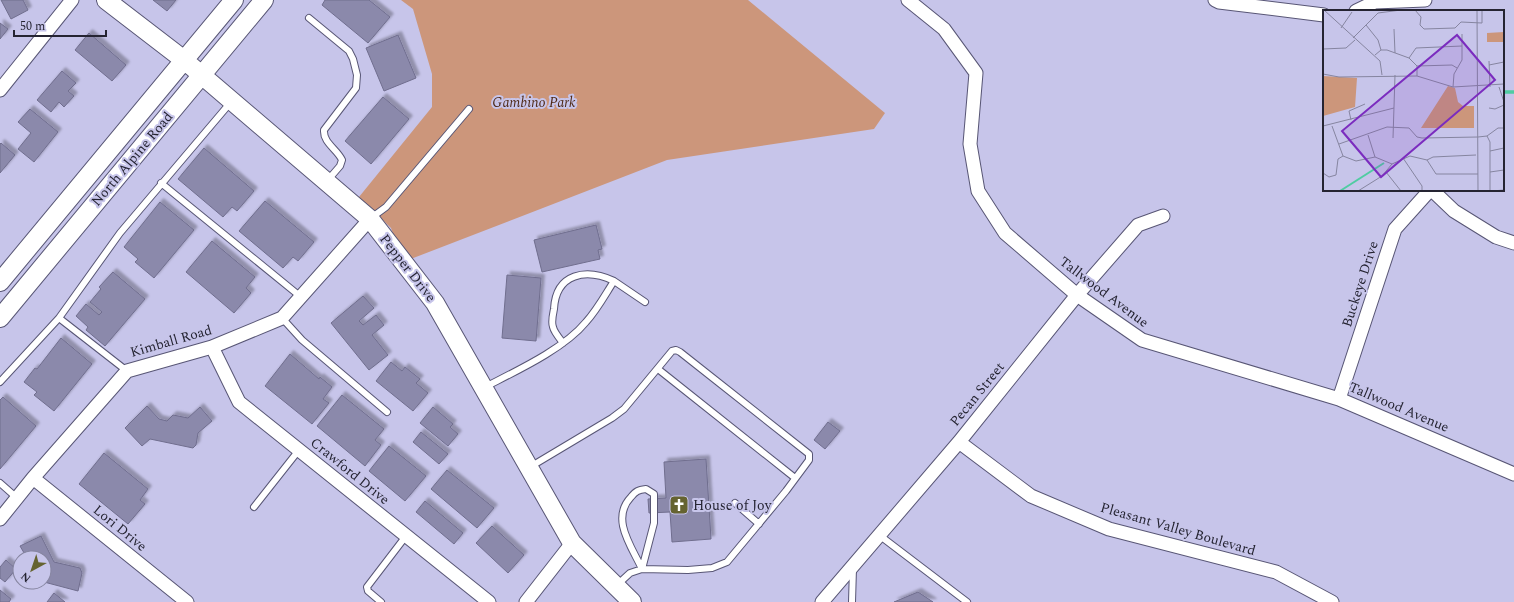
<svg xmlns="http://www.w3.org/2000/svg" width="1514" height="602" font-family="Spectral,serif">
<defs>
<filter id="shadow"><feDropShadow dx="3.5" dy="-3.5" stdDeviation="1" flood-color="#0004"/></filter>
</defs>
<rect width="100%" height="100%" fill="#c7c5ea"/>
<!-- green -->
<path fill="#cc967b" d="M401,0H748L885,113L874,129L667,160L403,262L391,228L359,197L432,107V74L413,9Z"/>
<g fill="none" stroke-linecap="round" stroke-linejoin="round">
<!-- stream -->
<path stroke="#50cca2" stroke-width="3.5" d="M1503,92H1514"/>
</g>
<!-- building -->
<path fill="#8b89ab" stroke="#706e8e" filter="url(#shadow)" d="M1,0H23L28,10L11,19Z
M153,0H176L167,11Z
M325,0H369L390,17L368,43L322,5Z
M0,23L8,29L0,39Z
M89,33L126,65L112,81L75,50Z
M398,35L416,78L384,91L366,48Z
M62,71L76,83L68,91L74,96L64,107L59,102L51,112L37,100Z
M383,97L409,119L371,164L345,141Z
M30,109L58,132L34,162L18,149L31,133L18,122Z
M1,143L15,155L0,173V144Z
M204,148L254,191L237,211L232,207L223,217L178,179Z
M265,201L314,242L298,261L293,257L283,268L239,231Z
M160,202L194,230L154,278L135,262L138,259L124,247Z
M596,225L602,249L598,250L600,259L542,272L534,240Z
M212,241L255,277L246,288L251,293L234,313L186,272Z
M113,272L145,299L105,346L86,330L88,327L76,316L86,304L99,315L102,312L90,302L101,289L99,287Z
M507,275L541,278L536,341L502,338Z
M363,296L374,308L359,321L363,325L376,315L384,325L372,335L388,355L369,370L331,323Z
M61,338L92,364L54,411L34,395L37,392L24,382L35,368L37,369Z
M290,354L319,379L320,377L332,387L323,399L329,403L312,424L265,386Z
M391,362L402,371L405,367L420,379L416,383L428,393L413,411L376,381Z
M342,395L384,429L375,440L381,445L365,466L317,426Z
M3,397L36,426L0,469V400Z
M147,406L159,419L167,421L173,415L188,418L200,407L212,421L198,433L196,445L193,448L150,439L142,446L125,428Z
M433,407L453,424L450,427L458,434L448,446L420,423Z
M828,422L840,431L825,449L814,440Z
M421,432L448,454L439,464L413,442Z
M389,446L426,476L405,501L369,471Z
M104,453L148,489L140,500L145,504L128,524L79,484Z
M706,459L711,539L672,542L670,512L649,513L648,499L666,498L664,462Z
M447,470L494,508L477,528L431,489Z
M425,501L463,533L454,544L416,512Z
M492,526L524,555L508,573L476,543Z
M41,536L54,562L80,568L82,573L78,591L44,582V558H27L20,546Z
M6,560L16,569L5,582L0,578V567Z
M0,590L11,599L9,602H0Z
M918,592L933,602H894Z
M54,593L65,602H47Z"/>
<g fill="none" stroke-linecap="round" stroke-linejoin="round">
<defs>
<path id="lane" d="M309,18L349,51L353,59L357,75L356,88L324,130C323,143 337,149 342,160L340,166L327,181
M161,183L301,297
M371,218L386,207L469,109
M614,281L645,302
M282,318L302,340L387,412
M658,369L795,478
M127,371L59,318L120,233L231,102
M0,382L59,318
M485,387C516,371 564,349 586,322C597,310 605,295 614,281C586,268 556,273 554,309C553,314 551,322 553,327C554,332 560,339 563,343
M530,467L612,418L624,409L672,351L676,350L680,352L809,454V460L786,491L727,562L712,568L688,570L642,569L630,573L617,585
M0,483L17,498
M646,489L654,494V523L642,569C632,547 610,519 631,497C636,491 638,490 646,489Z
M735,503L759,524
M254,507L299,450
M879,535L967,602
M381,602L368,591L367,587L406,536
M852,602L853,568"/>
<path id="street" d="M908,0L944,29L976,73L970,144L978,191L1005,233L1077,295L1142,340L1339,399L1514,474
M1215,0L1219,2L1324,15
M1356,11L1375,2L1425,0
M0,90L72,0
M1432,190L1454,211L1496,237L1514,243
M212,347L239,402L489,602
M1339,399L1395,229L1430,190
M959,442L1031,496L1109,529L1276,572L1332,602
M33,478L187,602
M0,519L33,478L127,371L212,347L282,318L370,219
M526,602L572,543
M822,602L959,442L1077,295L1138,225L1163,216"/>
<path id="secondary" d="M106,0L184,60L370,219L435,303L572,543L632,602
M0,282L234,0
M0,318L264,0"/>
</defs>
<!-- lane casing -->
<use href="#lane" stroke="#585675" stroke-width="8"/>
<!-- street casing -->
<use href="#street" stroke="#585675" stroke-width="15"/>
<!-- secondary casing -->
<use href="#secondary" stroke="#585675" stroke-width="20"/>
<!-- lane -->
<use href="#lane" stroke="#fff" stroke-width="6"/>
<!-- street -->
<use href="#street" stroke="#fff" stroke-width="13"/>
<!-- secondary -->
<use href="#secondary" stroke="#fff" stroke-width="18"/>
</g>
<!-- icons -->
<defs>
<symbol id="church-square" viewBox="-11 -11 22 22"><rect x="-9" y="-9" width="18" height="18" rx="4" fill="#656330" stroke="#c7c5ea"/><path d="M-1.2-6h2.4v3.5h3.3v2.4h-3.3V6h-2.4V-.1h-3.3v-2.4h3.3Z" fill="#fff"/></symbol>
</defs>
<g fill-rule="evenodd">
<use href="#church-square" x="668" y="494" width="22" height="22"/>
</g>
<g text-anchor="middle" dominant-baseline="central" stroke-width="4" stroke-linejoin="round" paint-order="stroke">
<!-- park labels -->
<g font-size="14" font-style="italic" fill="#4e2916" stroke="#c7c5ea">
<text x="534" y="102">Gambino Park</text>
</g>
<!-- street labels -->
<g font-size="14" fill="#252432" stroke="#c7c5ea">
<text transform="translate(132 159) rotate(-50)">North Alpine Road</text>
<text transform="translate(408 268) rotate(52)">Pepper Drive</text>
<text transform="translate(1360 284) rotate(-72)">Buckeye Drive</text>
<text transform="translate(1104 292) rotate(37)">Tallwood Avenue</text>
<text transform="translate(171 341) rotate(-16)">Kimball Road</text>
<text transform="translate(977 394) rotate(-51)">Pecan Street</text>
<text transform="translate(1399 407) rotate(23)">Tallwood Avenue</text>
<text transform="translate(350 471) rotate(39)">Crawford Drive</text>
<text transform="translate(120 528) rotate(39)">Lori Drive</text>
<text transform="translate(1178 529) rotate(16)">Pleasant Valley Boulevard</text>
</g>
<!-- poi labels -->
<g font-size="14" fill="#252432" stroke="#c7c5ea" text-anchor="start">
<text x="693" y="505">House of Joy</text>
</g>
</g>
<!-- overview -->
<g transform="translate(1323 10)">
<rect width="181" height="181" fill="#c7c5ea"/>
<path d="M181,22V32H164V23ZM0,66L34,68L32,97L0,106ZM125,76L132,78L135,92L140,96H151V118H98Z" fill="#cc967b"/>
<path fill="none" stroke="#50cca2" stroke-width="2" d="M17,181L61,153"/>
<path fill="none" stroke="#8685a0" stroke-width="1" d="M1,0L57,51L59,65M92,0L98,7L97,15L101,19L132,18L138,12L159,13V0M154,0L155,181M43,15L55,30L58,40M18,18L29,2M71,19L72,43M30,28L55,3L78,0M0,39L23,38L32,30M52,45L58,40H64L86,48L94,56V66M86,48L93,38L139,36M166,51L167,77M166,55L181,52M94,56L129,55L134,58M0,64L16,67L94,66L130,77L181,74M130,77L131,64L139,50V24M176,77L181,92M166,98L172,99L181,95M28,110L26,101L42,94M0,116L71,98M9,116L20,146M45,125L52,147M164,126L167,132V181M70,128L72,65M16,134L64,117L86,118L94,127L99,128L155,127L164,126L175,118H181M167,141L181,138M20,146L33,151L52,147L69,154M80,148L99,176V181M104,150L110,147L153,145M63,162L78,181M167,162L181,160M0,163L6,167L13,165L15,149L20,146M35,181L59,166L69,154L87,146L104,150L113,164H155M169,181L181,180"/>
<path fill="#7b2cbf" fill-opacity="0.15" stroke="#7b2cbf" stroke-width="2" d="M134,25L172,70L58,167L19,121Z"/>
<rect width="181" height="181" fill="none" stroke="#252432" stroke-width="2"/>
</g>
<!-- north arrow -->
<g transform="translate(32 570) rotate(220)"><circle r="19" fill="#c7c5ea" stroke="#8685a0"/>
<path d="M0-3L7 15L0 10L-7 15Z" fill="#656330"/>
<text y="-6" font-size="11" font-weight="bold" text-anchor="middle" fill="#252432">N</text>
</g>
<!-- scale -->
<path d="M14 30v6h92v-6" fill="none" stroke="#252432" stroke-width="2"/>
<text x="20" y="30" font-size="12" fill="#252432" stroke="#c7c5ea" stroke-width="3" paint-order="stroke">50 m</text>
</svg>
